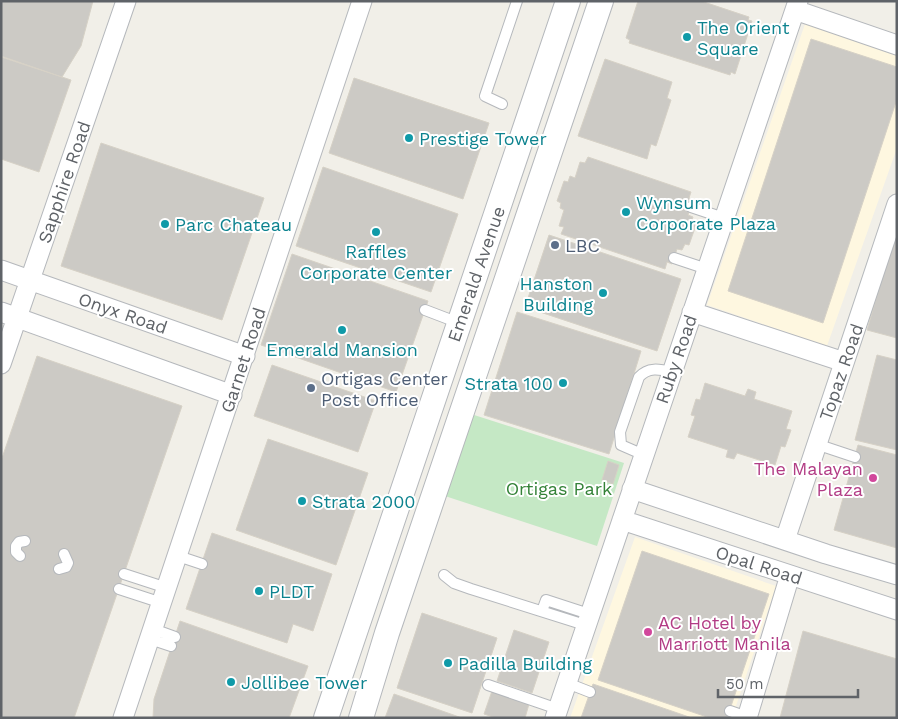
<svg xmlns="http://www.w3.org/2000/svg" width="898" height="719" font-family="'Work Sans',sans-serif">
<rect width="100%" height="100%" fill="#f1efe8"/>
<!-- commercial -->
<path fill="#fef7e0" d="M805,24L897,55V148L827,346L707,305Z
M635,537L776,586L732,718H570Z"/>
<!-- green -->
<path fill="#c5e8c5" d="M471,414L624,463L597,546L445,496Z"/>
<!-- building -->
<path fill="#cccac5" stroke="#d6d1c6" d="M1,1H93L81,46L62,77L1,56Z
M638,1H701L749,17L748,20L752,21L735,74L731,72L730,75L629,43L630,40L626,38Z
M811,39L897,67V99L823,323L728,291Z
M1,57L71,80L39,172L1,159Z
M605,59L672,82L667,98L671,100L656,146L651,144L647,159L578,136Z
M354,78L489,123L463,199L329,153Z
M101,143L264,198L222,320L61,266Z
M588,157L691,192L689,198L693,200L688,215L693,217L691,223L696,225L689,245L685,244L682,250L677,249L672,264L667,262L665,269L561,234L564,227L559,226L564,210L560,208L561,203L557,201L564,181L568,182L570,176L575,178L580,162L585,163Z
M323,167L458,214L431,292L296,246Z
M897,226V338L867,330Z
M549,235L681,279L657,351L525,307Z
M292,254L428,301L396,392L261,345Z
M517,312L641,351L609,454L484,415Z
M877,355L897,360V450L855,440Z
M37,356L182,406L74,718H1V461Z
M272,365L376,401L358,452L254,416Z
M705,383L745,396L748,389L756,392L754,399L792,411L786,429L791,430L785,447L781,446L775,465L737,453L734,459L726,457L728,450L688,437L695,416L691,415L696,399L700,400Z
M268,439L368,473L336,565L236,530Z
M858,445L897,455V548L834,530Z
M608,461L619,465L613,484L602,480Z
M212,533L332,574L313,631L293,624L287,643L186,609Z
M642,551L769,594L727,718H710L598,680Z
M422,613L497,638L472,713L397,688Z
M180,621L308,666L289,718H153L154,699Z
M514,630L549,642L532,693L497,681Z
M803,631L897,659V718H780Z
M593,684L692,718H581Z
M492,691L529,704L525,718H496L484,714Z
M394,694L462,718H385Z"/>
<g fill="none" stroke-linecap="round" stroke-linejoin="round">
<defs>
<path id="service" d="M502,104L485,96L517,1
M691,207L724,218
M674,258L707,269
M425,310L459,323
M816,444L855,457
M644,455L621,445L620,432L639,377C648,367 659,369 672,372
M20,556L16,552V546L19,542L25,541
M178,556L202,564
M59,569L66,567L68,563L64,554
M124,574L167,588
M444,575L454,583L471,589L585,625
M119,589L162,603
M542,611L546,600L589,614
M153,629L175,637
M150,639L171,646
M567,683L590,692
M488,685L558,709
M730,711L747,717"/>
<path id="minor" d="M795,10L897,45
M1,270L245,356
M1,312L232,395
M692,312L844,362
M1,364L126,1
M632,489L826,554L897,575
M622,520L897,610
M785,540L897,204
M123,718L362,1
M555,718L798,1
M747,718L790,575"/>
<path id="tertiary" d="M326,718L568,1
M361,718L387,633L601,1"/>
</defs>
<!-- service casing -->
<use href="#service" stroke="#b5b8bc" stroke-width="12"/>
<!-- minor casing -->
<use href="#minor" stroke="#b5b8bc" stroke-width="21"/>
<!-- tertiary casing -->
<use href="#tertiary" stroke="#b5b8bc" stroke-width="26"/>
<!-- service -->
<use href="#service" stroke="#fff" stroke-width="10"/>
<!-- minor -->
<use href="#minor" stroke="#fff" stroke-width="19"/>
<!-- tertiary -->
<use href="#tertiary" stroke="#fff" stroke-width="24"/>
</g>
<!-- markers -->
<g fill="#0f9aa8" stroke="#fff" stroke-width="2">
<circle cx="687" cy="37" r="5"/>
<circle cx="409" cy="138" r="5"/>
<circle cx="626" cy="212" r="5"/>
<circle cx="165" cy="224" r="5"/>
<circle cx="376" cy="232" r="5"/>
<circle cx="603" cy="293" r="5"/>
<circle cx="342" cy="330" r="5"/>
<circle cx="563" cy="383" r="5"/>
<circle cx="302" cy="501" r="5"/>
<circle cx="259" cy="591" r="5"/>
<circle cx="448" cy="663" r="5"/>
<circle cx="231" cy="682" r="5"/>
</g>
<g fill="#5c6f8a" stroke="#fff" stroke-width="2">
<circle cx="555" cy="245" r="5"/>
<circle cx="311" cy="388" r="5"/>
</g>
<g fill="#d1479c" stroke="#fff" stroke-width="2">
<circle cx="873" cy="478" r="5"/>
<circle cx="648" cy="632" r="5"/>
</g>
<g text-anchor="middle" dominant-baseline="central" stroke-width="4" stroke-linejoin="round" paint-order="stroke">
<!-- culture labels -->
<g font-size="18" fill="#0d838f" stroke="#fff" text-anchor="start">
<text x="697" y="27">The Orient<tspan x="697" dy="21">Square</tspan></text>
<text x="419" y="138">Prestige Tower</text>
<text x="636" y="202">Wynsum<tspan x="636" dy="21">Corporate Plaza</tspan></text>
<text x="175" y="224">Parc Chateau</text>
<text x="376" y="251" text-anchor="middle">Raffles<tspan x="376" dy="21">Corporate Center</tspan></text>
<text x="593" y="283" text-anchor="end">Hanston<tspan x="593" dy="21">Building</tspan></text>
<text x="342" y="349" text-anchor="middle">Emerald Mansion</text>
<text x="553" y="383" text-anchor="end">Strata 100</text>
<text x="312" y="501">Strata 2000</text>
<text x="269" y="591">PLDT</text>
<text x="458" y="663">Padilla Building</text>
<text x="241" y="682">Jollibee Tower</text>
</g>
<!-- street labels -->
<g font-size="18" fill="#5f6368" stroke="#fff">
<text transform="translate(64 182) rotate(-71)">Sapphire Road</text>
<text transform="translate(476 274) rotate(-71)">Emerald Avenue</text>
<text transform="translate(123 313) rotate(19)">Onyx Road</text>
<text transform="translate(676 359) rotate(-71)">Ruby Road</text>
<text transform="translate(243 360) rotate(-72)">Garnet Road</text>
<text transform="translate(841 372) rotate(-71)">Topaz Road</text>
<text transform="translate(759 565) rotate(18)">Opal Road</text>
</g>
<!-- service labels -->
<g font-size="18" fill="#4e5e75" stroke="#fff" text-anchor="start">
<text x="565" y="245">LBC</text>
<text x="321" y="378">Ortigas Center<tspan x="321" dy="21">Post Office</tspan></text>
</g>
<!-- hotel labels -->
<g font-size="18" fill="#b23c85" stroke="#fff" text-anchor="end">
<text x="863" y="468">The Malayan<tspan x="863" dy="21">Plaza</tspan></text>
<text x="658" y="622" text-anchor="start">AC Hotel by<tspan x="658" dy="21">Marriott Manila</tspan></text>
</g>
<!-- park labels -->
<g font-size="18" fill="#348238" stroke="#fff">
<text x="559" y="488">Ortigas Park</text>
</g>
</g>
<!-- border -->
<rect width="898" height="719" fill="none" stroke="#5f6368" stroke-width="5"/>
<!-- scale -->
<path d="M718 689v8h140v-8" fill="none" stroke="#5f6368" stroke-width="2.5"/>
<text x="726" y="689" font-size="15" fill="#5f6368" stroke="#ffffff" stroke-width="4" paint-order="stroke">50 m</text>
</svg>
